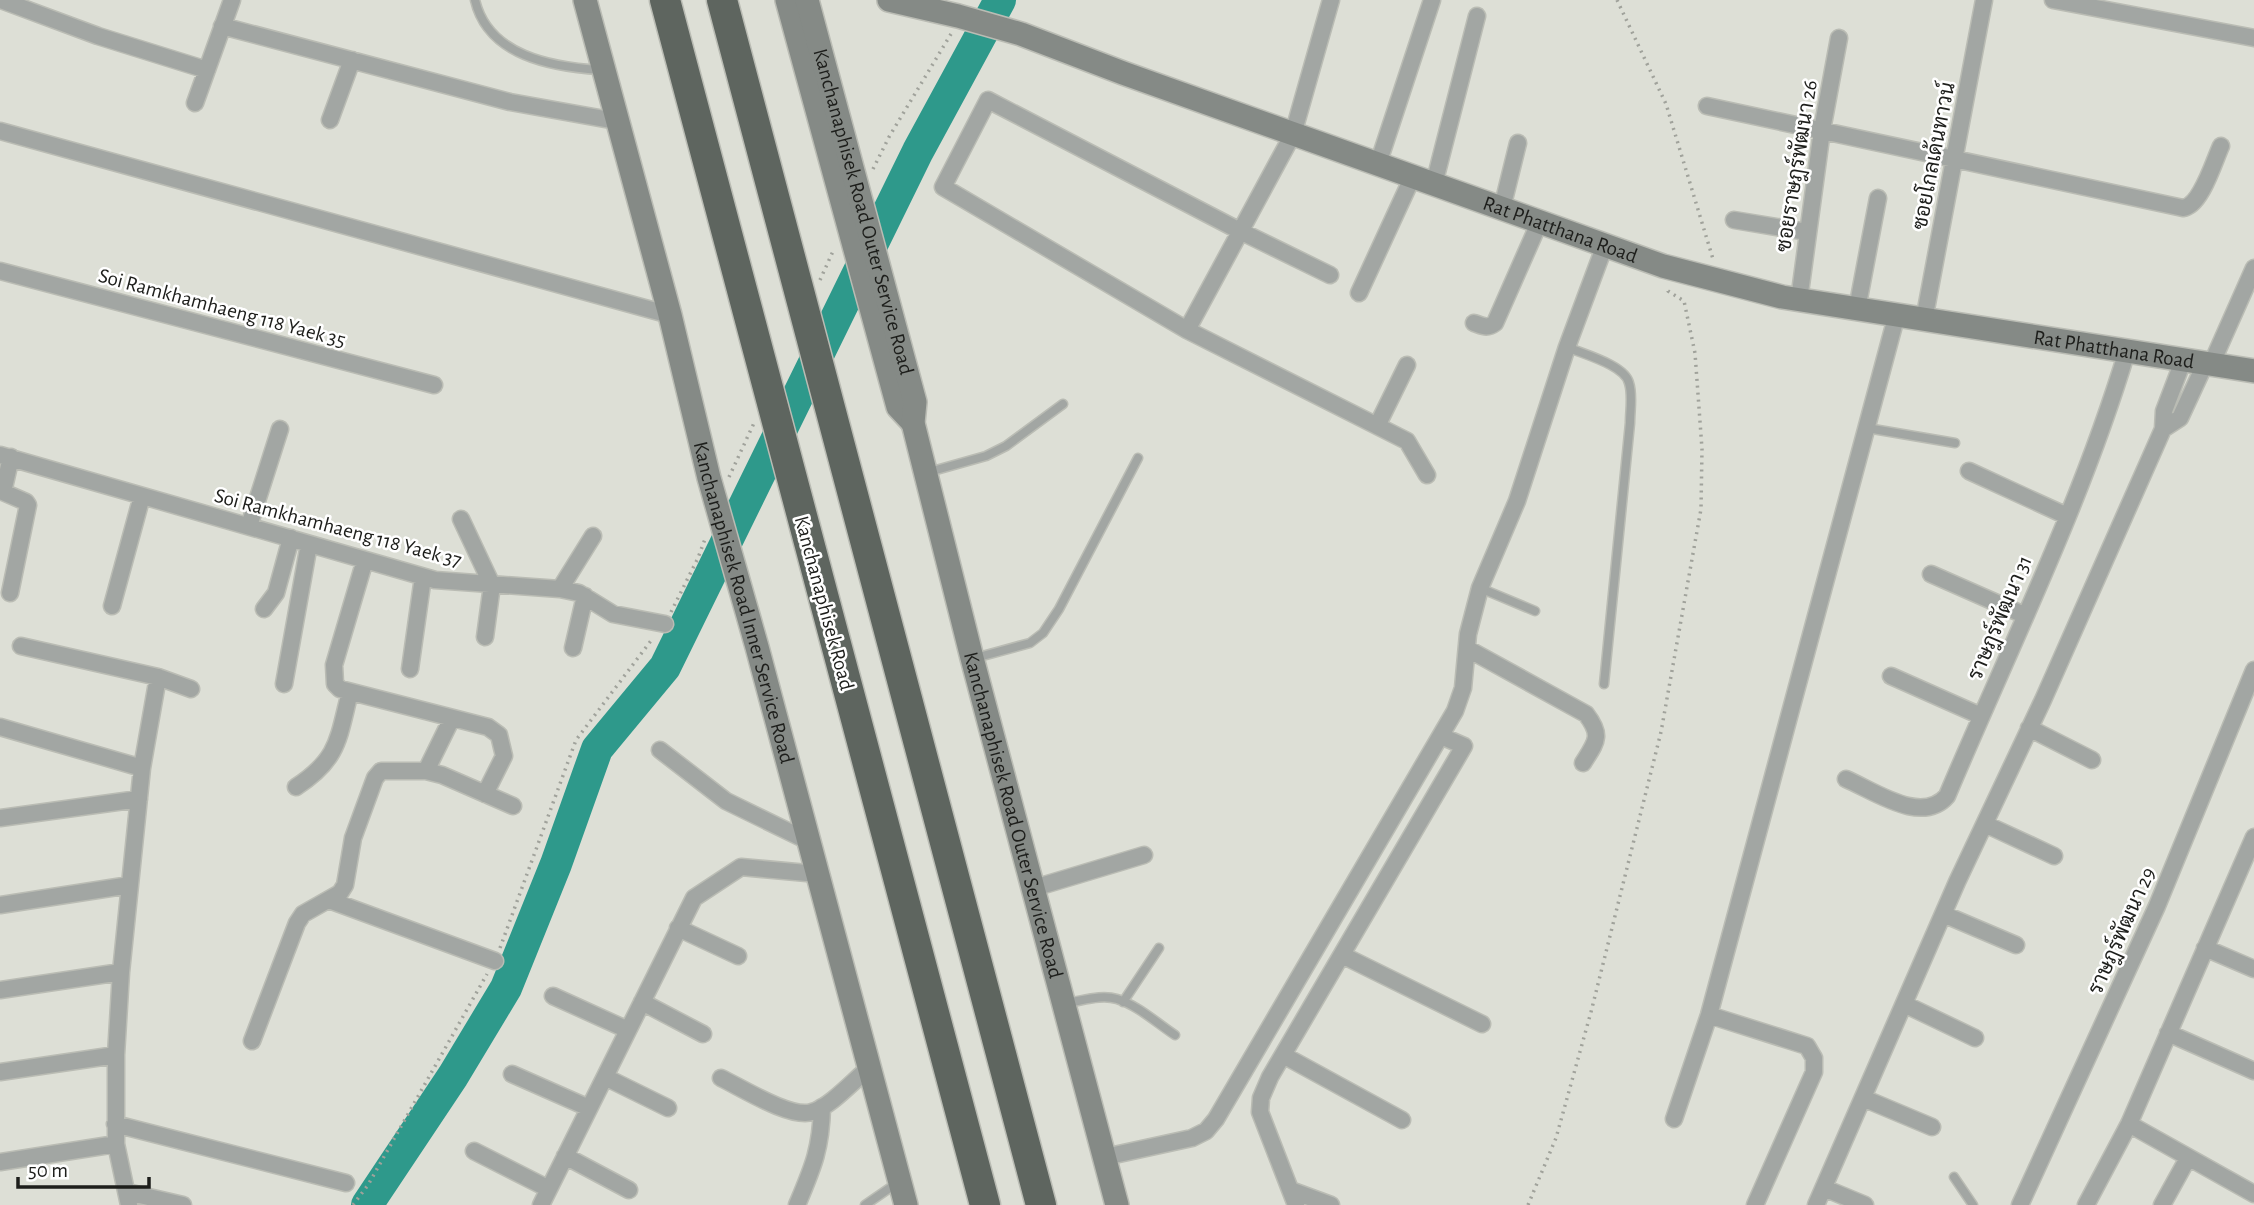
<svg xmlns="http://www.w3.org/2000/svg" width="2254" height="1205" font-family="'Alegreya Sans',Sarabun,sans-serif">
<rect width="100%" height="100%" fill="#dddfd6"/>
<g fill="none" stroke-linecap="round" stroke-linejoin="round">
<!-- river -->
<path stroke="#2e998b" stroke-width="32" d="M367,1205L453,1076L506,988L556,864L597,749L665,667L918,151L1000,0"/>
<defs>
<path id="lane" d="M475,0C488,56 552,67 600,70
M1567,347C1583,354 1625,365 1629,383C1633,395 1630,410 1630,423L1604,684
M1867,428L1955,443
M929,472L986,456L1006,446L1063,404
M1480,588L1535,611
M975,658L1030,643L1043,633L1059,609L1138,458
M1123,1002L1159,948
M1066,1003C1082,1001 1101,994 1117,999C1137,1005 1157,1023 1175,1035
M1954,1177L1973,1205
M865,1205L897,1183"/>
<path id="street" d="M1,0L98,36L207,70
M2053,0L2254,38
M222,26L510,102L616,121
M195,103L232,0
M1707,106L2183,208C2201,206 2214,161 2221,146
M330,120L352,60
M0,131L670,315
M1378,164L1432,0
M1434,184L1477,16
M1502,208L1518,143
M1734,220L1807,232
M0,271L434,385
M1330,275L1240,231L988,100L943,187L1187,330L1407,441L1427,475
M1359,293L1413,176
M1799,300L1822,130L1839,38
M1857,309L1878,198
M1924,320L1984,0
M1474,323C1483,326 1487,329 1495,323L1540,221
M1187,330L1293,134L1331,0
M2211,365L2254,268
M1377,426L1407,365
M2163,429L2180,418L2205,364
M0,455L435,580L560,589L579,593L613,614L665,624
M1969,471L2067,516
M461,519L492,585L485,637
M249,526L280,429
M365,560L334,665L335,684L340,689L488,727L499,735L504,756L485,794
M1931,574L2024,615
M560,589L593,536
M10,593L28,505L26,502L3,492L11,457
M112,606L142,496
M264,609L276,593L291,538
M21,646L158,677L191,689
M573,648L585,596
M1468,649L1586,714C1603,736 1596,742 1583,763
M410,669L423,577
M1891,676L1981,716
M284,684L309,544
M0,727L142,768
M2029,728L2092,760
M660,750L726,801L808,841
M426,771L452,718
M1846,779C1876,792 1922,825 1947,796C2009,649 2081,504 2127,351
M296,787C339,759 338,739 350,692
M0,818L139,799
M1985,824L2054,856
M1034,888L1144,855
M329,900L495,961
M0,905L130,885
M1943,914L2016,945
M678,928L738,956
M2205,948L2254,969
M1342,955L1482,1024
M0,990L121,972
M553,996L628,1030
M642,1002L703,1034
M1904,1004L1975,1038
M1709,1015L1807,1046L1814,1058V1072L1755,1205
M2168,1033L2254,1071
M252,1041L297,923L303,914L340,893L345,885L353,838L375,778L381,771H426L442,775L513,806
M1283,1055L1402,1120
M0,1072L116,1055
M512,1074L589,1108
M605,1077L668,1108
M721,1078C742,1088 791,1119 812,1112C830,1107 854,1080 869,1068
M1863,1098L1932,1127
M1674,1119L1709,1015L1897,314
M115,1124L346,1183
M2129,1124L2254,1194
M474,1151L549,1189
M565,1156L629,1190
M1105,1157L1192,1138L1206,1131L1216,1119L1455,711L1463,688L1468,634L1480,588L1517,501L1567,347L1605,245
M0,1162L116,1144
M1824,1188L1865,1205
M1293,1191L1331,1205
M127,1192L183,1205
M129,1205L116,1144V1055L121,972L142,768L158,677
M541,1205L694,898L741,867L818,874
M797,1205C813,1167 821,1149 822,1107
M1296,1205L1260,1112L1261,1098L1270,1077L1464,746L1441,736
M1816,1205L1957,882L2043,700L2163,429L2164,411L2183,361
M2020,1205L2157,906L2254,670
M2086,1205L2129,1124L2254,837
M2162,1205L2188,1158"/>
<g id="secondary">
<path id="s1" d="M585,0L670,315L709,478L757,647L906,1205"/>
<path d="M787,0L898,407L913,423"/>
<path id="s2" d="M807,0L915,402L913,423L972,658L1117,1205"/>
<path id="s3" d="M889,0L958,16L1021,34L1123,73L1663,266L1782,297L2254,371"/>
</g>
<path id="highway" d="M665,0L985,1205
M722,0L1041,1205"/>
</defs>
<!-- lane casing -->
<use href="#lane" stroke="#babcb4" stroke-width="11"/>
<!-- street casing -->
<use href="#street" stroke="#babcb4" stroke-width="19"/>
<!-- secondary casing -->
<use href="#secondary" stroke="#babcb4" stroke-width="26"/>
<!-- highway casing -->
<use href="#highway" stroke="#babcb4" stroke-width="33"/>
<!-- path -->
<path stroke="#a0a29b" stroke-width="3.5" stroke-dasharray="2 5" stroke-linecap="butt" d="M1617,0L1666,104L1713,259
M873,169L889,137L951,34
M820,280L834,249
M729,477L754,423
M671,612L698,558L705,539
M500,948L576,740L653,638
M353,1205L368,1185L487,974
M1528,1205L1556,1138L1591,1012L1661,732L1701,509L1702,449L1695,353L1684,301L1668,291L1667,287"/>
<!-- lane -->
<use href="#lane" stroke="#a2a6a3" stroke-width="8"/>
<!-- street -->
<use href="#street" stroke="#a2a6a3" stroke-width="16"/>
<!-- secondary -->
<use href="#secondary" stroke="#858a86" stroke-width="23"/>
<!-- highway -->
<use href="#highway" stroke="#5e655f" stroke-width="30"/>
</g>
<g text-anchor="middle" dominant-baseline="central" stroke-width="5" stroke-linejoin="round" paint-order="stroke">
<!-- street labels -->
<g font-size="21" fill="#1d1e1b" stroke="#fff">
<text transform="translate(1934 156) rotate(-79)">ซอยโกลเด้นทาวน์</text>
<text transform="translate(1797 166) rotate(-81)">ซอยราษฎร์พัฒนา 26</text>
<text stroke="none"><textPath href="#s2" startOffset="219">Kanchanaphisek Road Outer Service Road</textPath></text>
<text stroke="none"><textPath href="#s3" startOffset="710">Rat Phatthana Road</textPath></text>
<text transform="translate(222 308) rotate(15)">Soi Ramkhamhaeng 118 Yaek 35</text>
<text stroke="none"><textPath href="#s3" startOffset="1278">Rat Phatthana Road</textPath></text>
<text transform="translate(338 528) rotate(15)">Soi Ramkhamhaeng 118 Yaek 37</text>
<text stroke="none"><textPath href="#s1" startOffset="623">Kanchanaphisek Road Inner Service Road</textPath></text>
<text transform="translate(824 603) rotate(75)">Kanchanaphisek Road</text>
<text transform="translate(2000 618) rotate(-67)">ราษฎร์พัฒนา 31</text>
<text stroke="none"><textPath href="#s2" startOffset="842">Kanchanaphisek Road Outer Service Road</textPath></text>
<text transform="translate(2122 931) rotate(-66)">ราษฎร์พัฒนา 29</text>
</g>
</g>
<!-- scale -->
<path d="M18 1177v10h131v-10" fill="none" stroke="#1d1e1b" stroke-width="3.5"/>
<text x="28" y="1177" font-size="21" fill="#1d1e1b" stroke="#ffffff" stroke-width="5" paint-order="stroke">50 m</text>
</svg>
